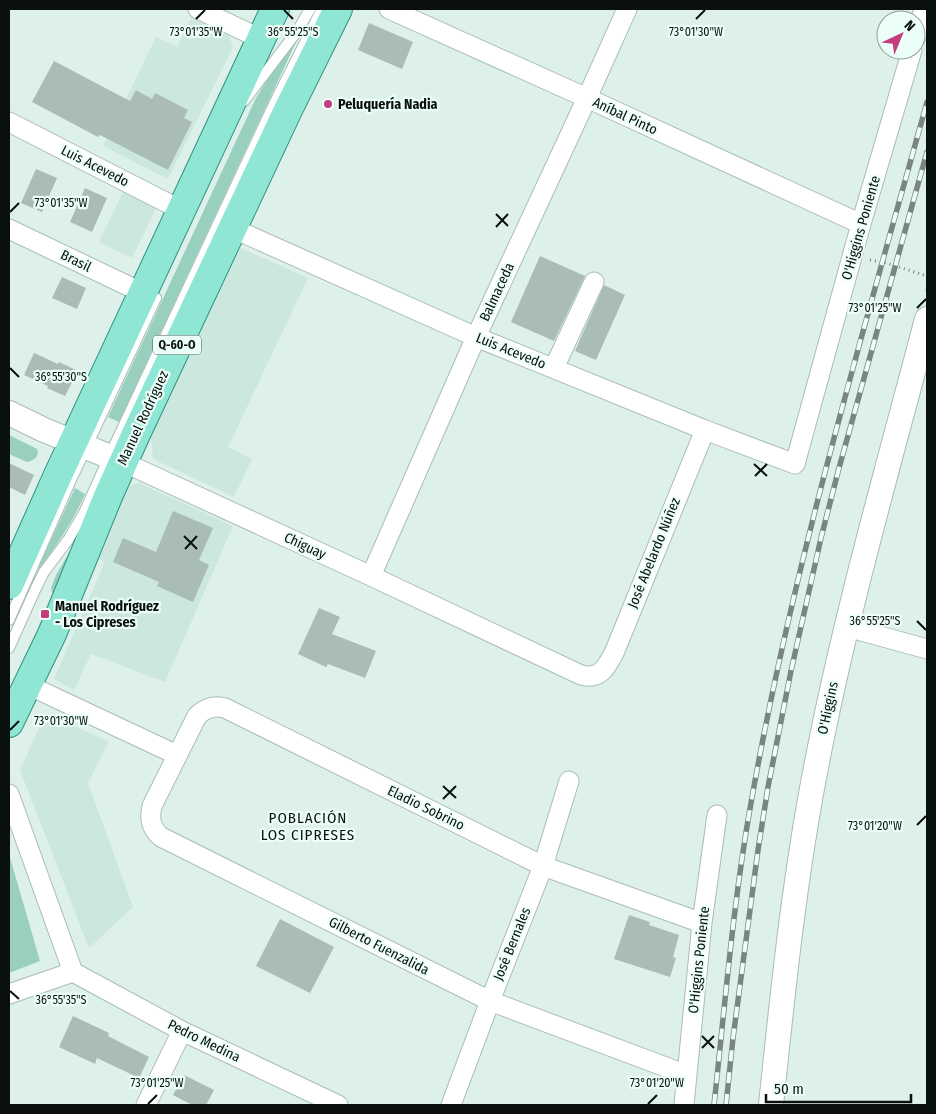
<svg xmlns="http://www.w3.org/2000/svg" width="936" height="1114" font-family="'Fira Sans Condensed',sans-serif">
<rect width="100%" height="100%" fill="#ddf0ea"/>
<!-- built -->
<path fill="#cbe7de" d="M191,18L229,36L233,47L168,179L103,146L156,37L177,47Z
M123,192L156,208L132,258L99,242Z
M240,248L308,278L228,447L252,459L234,497L153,459L151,437Z
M139,483L233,526L165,682L91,654L74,690L54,679L105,562L99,559L114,524L108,521L124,488Z
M46,713L109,742L88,783L133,907L89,948L20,770Z"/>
<!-- green -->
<path fill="#98cfbf" d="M297,40L119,422L108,417L256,98L272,72Z
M9,435L37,449C40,456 34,461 27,462L9,454Z
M75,488L85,494C73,522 57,544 40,569L38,568Z
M81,532L53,597L51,588L56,575Z
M9,854L40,961L9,973Z"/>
<!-- building -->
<path fill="#aabcb6" d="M369,23L413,42L402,69L358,50Z
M54,61L130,101L136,90L152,99L155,93L188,110L184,118L192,122L168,170L100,135L98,137L32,102Z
M36,169L57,178L42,212L21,203Z
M85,188L107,198L92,232L70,222Z
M540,256L585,276L554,341L511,322Z
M62,277L86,288L77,309L52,298Z
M604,285L625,295L596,360L575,351Z
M34,353L58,364L59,362L78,371L65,396L47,388L48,386L24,375Z
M9,463L34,475L25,495L9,487Z
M173,511L213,528L199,560L209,565L193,602L157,586L159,582L113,562L123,538L156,552Z
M319,608L340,617L332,634L376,651L365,678L328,664L326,667L298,654Z
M629,915L650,922L649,925L679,935L673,957L676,958L670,977L614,959Z
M280,919L334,947L310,993L256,966Z
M73,1016L109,1033L108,1036L149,1057L139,1078L97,1058L95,1064L59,1047Z
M184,1075L214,1090L206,1105H192L173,1095Z"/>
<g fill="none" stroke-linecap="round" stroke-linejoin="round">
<defs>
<path id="service" d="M244,101L298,30L310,9
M9,620L70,482L156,298
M9,648L36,588L44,572L68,540L84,513L109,457L275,102L322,9"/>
<path id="minor" d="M198,9L261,39
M389,9L587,98L861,224
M916,37L924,9
M9,122L181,210
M232,228L476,337L705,430L795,464L861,224L912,50
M9,229L143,293
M554,368L594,282
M123,462L371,576L581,675C600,680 606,668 614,653L705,430
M371,576L476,337L587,98L627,9
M847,627L927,649
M28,685L177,755
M9,794L73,972L182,1031L338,1105
M9,994L73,972
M687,1075L490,1001L161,837C151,828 149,819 152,806L197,716C205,708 214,705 225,708L543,866L702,923
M146,1105L182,1031
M451,1105L490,1001L543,866L569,781
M684,1105L702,923L717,815"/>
<path id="tertiary" d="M9,413L44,430L123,462
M771,1105C783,989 795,872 818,757C847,609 889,464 927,319"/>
<path id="primary" d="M9,585L58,475L275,9
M9,723L52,634L109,494L136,434L288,110L338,9"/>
</defs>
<!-- service casing -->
<use href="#service" stroke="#aabcb6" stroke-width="12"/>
<!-- minor casing -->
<use href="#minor" stroke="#aabcb6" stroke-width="21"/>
<!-- tertiary casing -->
<use href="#tertiary" stroke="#aabcb6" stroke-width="26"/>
<!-- primary casing -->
<use href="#primary" stroke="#30917c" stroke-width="30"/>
<!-- path -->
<path stroke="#788580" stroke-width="3" stroke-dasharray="1 4" stroke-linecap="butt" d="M870,260L883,262L927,276
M927,290L926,293H927"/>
<!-- service -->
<use href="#service" stroke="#fff" stroke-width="10"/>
<!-- minor -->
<use href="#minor" stroke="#fff" stroke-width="19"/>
<!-- tertiary -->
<use href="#tertiary" stroke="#fff" stroke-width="24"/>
<!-- primary -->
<use href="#primary" stroke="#8fe6d4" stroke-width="28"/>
<defs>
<path id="rail" d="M714,1105C725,1005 733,903 751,803C793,565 863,334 927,102
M726,1105L733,1038L758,850L768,787L791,671L821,538L839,468L927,152"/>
</defs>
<!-- rail casing -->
<use href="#rail" stroke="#798581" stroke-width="5.5"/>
<!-- rail -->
<use href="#rail" stroke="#ebfef8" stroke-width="4" stroke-dasharray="11" stroke-linecap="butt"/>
</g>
<!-- ticks -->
<path fill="none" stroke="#0a100e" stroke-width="2" d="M284,10L293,19M196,19L205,10M696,19L705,10M10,212L19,203M496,214L508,226M496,227L508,214M917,308L926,299M10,368L19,377M754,464L767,476M755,476L767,464M184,536L197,549M185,549L197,536M917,621L926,630M10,730L19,721M443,786L456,798M443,799L456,786M917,825L926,816M10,991L19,999M702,1036L714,1048M702,1048L714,1036M148,1104L157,1095M648,1104L657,1095"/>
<!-- markers -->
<g fill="#c43e7d" stroke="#ebfef8" stroke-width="2">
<circle cx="328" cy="104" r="5"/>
<rect x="40" y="609" width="10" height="10" rx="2.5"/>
</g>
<g text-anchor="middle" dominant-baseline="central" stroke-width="4.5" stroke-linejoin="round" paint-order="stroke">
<!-- shield labels -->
<rect fill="#ebfef8" stroke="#4e5754" stroke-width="1" x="153" y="335.5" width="48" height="19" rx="4"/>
<g font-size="12" font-weight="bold" fill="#0a100e">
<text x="177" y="345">Q-60-O</text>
</g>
<!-- poi labels -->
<g font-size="14" font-weight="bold" fill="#0a100e" stroke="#ebfef8" text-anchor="start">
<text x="338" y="104">Peluquería Nadia</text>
<text x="55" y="606">Manuel Rodríguez<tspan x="55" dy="16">- Los Cipreses</tspan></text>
</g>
<!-- street labels -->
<g font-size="14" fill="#0a100e" stroke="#ebfef8">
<text transform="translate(625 116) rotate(25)">Aníbal Pinto</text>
<text transform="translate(95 166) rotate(27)">Luis Acevedo</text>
<text transform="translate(861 228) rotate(-74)">O'Higgins Poniente</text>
<text transform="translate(76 261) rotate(26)">Brasil</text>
<text transform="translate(497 292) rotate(-65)">Balmaceda</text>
<text transform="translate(511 351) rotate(22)">Luis Acevedo</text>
<text transform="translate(143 418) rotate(-65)">Manuel Rodríguez</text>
<text transform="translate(305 546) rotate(25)">Chiguay</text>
<text transform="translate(654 553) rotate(-68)">José Abelardo Núñez</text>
<text transform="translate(828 708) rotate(-78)">O'Higgins</text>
<text transform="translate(426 808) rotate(26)">Eladio Sobrino</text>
<text transform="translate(512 944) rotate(-68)">José Bernales</text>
<text transform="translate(379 946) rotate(27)">Gilberto Fuenzalida</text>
<text transform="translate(699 960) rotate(-84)">O'Higgins Poniente</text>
<text transform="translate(204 1041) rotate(26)">Pedro Medina</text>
</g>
<!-- neighbourhood labels -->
<g font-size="15" letter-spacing="1" fill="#0a100e" stroke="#ebfef8">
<text x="308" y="818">POBLACIÓN<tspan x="308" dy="17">LOS CIPRESES</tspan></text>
</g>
</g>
<g font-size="12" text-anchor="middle" fill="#0a100e" stroke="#ebfef8" stroke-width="4.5" stroke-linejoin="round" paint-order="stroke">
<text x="293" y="36">36°55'25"S</text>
<text x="196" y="36">73°01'35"W</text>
<text x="696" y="36">73°01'30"W</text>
<text x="61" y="207">73°01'35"W</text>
<text x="875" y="312">73°01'25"W</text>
<text x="61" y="381">36°55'30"S</text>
<text x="875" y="625">36°55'25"S</text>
<text x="61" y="725">73°01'30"W</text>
<text x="875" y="830">73°01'20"W</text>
<text x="61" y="1004">36°55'35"S</text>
<text x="157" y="1087">73°01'25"W</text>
<text x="657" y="1087">73°01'20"W</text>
</g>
<!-- border -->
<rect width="936" height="1114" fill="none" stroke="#0a100e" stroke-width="20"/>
<!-- north arrow -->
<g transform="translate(901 35) rotate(44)"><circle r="24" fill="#ebfef8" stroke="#919f9a"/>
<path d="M0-4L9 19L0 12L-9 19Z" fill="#c43e7d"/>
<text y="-8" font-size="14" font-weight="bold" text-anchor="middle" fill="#0a100e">N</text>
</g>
<!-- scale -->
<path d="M766 1094v8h145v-8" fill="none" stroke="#0a100e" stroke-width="2.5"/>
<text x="774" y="1094" font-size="15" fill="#0a100e" stroke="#ebfef8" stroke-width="4" paint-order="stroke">50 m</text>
</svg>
